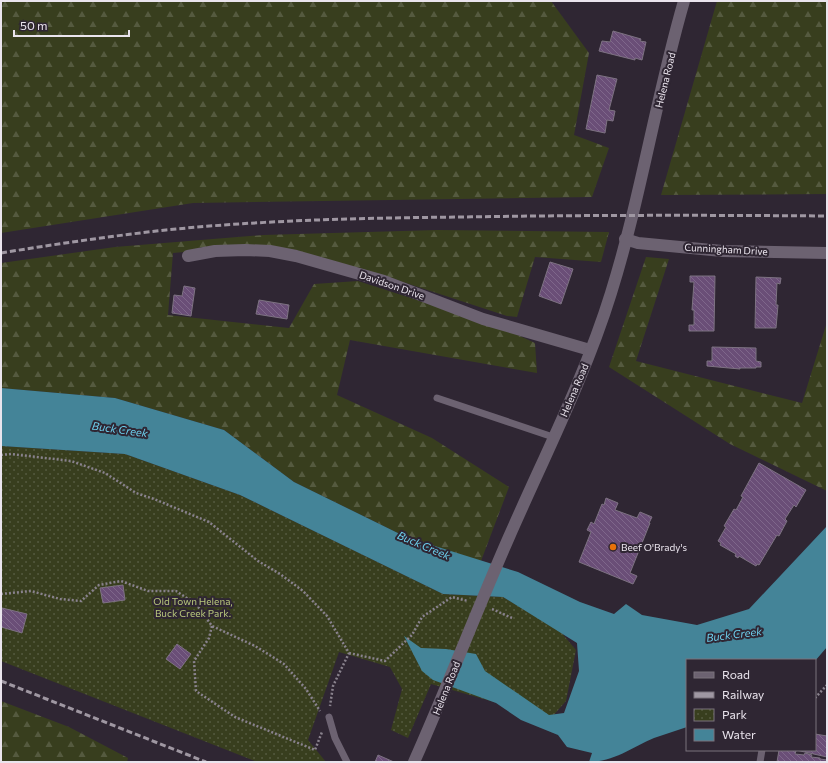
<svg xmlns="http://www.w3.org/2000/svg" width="828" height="763" font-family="Commissioner,sans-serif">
<defs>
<pattern id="forest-firs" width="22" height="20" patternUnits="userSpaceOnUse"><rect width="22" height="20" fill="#383e1e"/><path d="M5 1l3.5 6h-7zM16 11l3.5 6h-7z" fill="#555a3f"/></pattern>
<pattern id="park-dots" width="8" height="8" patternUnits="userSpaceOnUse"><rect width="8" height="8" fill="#383e1e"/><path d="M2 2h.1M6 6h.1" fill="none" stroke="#555a3f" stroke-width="1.8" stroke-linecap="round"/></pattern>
<pattern id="building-back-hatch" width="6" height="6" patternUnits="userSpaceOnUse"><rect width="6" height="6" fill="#6a4e77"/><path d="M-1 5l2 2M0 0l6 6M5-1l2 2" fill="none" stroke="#7f678b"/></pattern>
</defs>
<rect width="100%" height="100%" fill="#2f2633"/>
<!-- forest -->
<path fill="url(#forest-firs)" d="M1,1H551L589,53L574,135L609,148L592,197L193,203L1,233Z
M717,1H827V194L661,195Z
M437,230L609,232L601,262L535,257L517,317L507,316L363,269L262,245L173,253L168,315L289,328L314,284L358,281L498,326L535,343L537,373L350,340L337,395L432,438L509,487L481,561L406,537L294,482L224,430L115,398L1,388V263L115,247L263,235Z
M646,257L669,259L636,361L802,403L827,322V491L730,444L609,367Z
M1,701L69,727L128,758L127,762H1Z"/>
<!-- park -->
<path fill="url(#park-dots)" d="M1,446L125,454L240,495L443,594L503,597L560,631L576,650L566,701L551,718L431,684L408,738L391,730L402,689L390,667L339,652L308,740L326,762H257L1,661Z"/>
<!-- water -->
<path fill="#448498" d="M1,388L115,398L224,430L294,482L406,537L518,572L580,602L614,614L626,604L642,615L697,625L749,609L827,526V647L815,661V660H687V727C676,731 665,734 654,738C633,747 613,762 589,762L592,753L567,747L558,735L521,720L496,703L433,680L422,671L404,636L421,648L446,649L476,654L485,671L549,715L564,713L579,671L577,643L503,597L443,594L240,495L125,454L1,446Z"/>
<!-- building -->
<path fill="url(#building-back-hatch)" stroke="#7d7282" d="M613,31L641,39L640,41L646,42L642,60L635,58V60L599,51L602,41L610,42Z
M597,75L617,79L609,110L615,111L613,121L607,120L605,133L586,129Z
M550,262L573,269L561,304L539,296Z
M690,276H715L714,331H689V325H694V310H692L694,282H690Z
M756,277L781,278L780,284L777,283L776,305H778L776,328H755Z
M184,286L195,288L191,316L172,313L174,295L182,296Z
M259,300L289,305L287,319L256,314Z
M712,347L756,348V361L761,362V367H756V368H740V369L707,366V361H712Z
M759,463L806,490L796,507L794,505L785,519L787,521L779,536L777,535L759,565L757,564L756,566L739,556L738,558L735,556L736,554L720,545L721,543L718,541L726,527L724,526L734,509L736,510L743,497L741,496Z
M606,498L618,503L615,510L637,518L640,512L652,517L649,523H650L630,573L637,576L633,584L579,562L591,532L587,530L591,522L594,524L602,504L604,505Z
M123,585L125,600L103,603L100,588Z
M2,608L27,614L22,633L1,627Z
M177,644L191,654L180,669L166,659Z
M815,734L827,736V757L796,750H815Z
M779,750H792L796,751L795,754L804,755L805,753L812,755L811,757L820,758V759L827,760V762H777Z
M378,755L394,762H375Z"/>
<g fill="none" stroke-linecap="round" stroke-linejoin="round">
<!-- path -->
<path stroke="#89828d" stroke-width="2.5" stroke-dasharray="2 2" stroke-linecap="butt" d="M1,455L11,454L71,461L105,473L136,493L154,499L209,522L258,561L280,574L303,591L327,616L349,653L333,686L330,706
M1,594L31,591L60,599L81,601L99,585L121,581L148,591H176L196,604L212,626L255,646L284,664L306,689L320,711
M492,609L512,618
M212,626L209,638L194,661L196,691L235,717L315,750L322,732
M349,653L385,661L412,635L422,617L452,597L468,601
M815,698L827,685"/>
<!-- lane -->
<path stroke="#6c6271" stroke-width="7" d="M437,398L553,437
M329,717L335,738L347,762
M760,762L762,750"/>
<!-- street -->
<path stroke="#6c6271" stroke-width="12" d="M625,239L638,243L722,251L827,253
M188,256L215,251L245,250L270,251L296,256L384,281L483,319L590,350"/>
<!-- secondary -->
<path stroke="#6c6271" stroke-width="12" d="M414,762C447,688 476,612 509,537C544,457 585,377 611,293C641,197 656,97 684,1"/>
<!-- rail -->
<path stroke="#9f97a2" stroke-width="3" stroke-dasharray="6 3" stroke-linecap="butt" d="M1,253C56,244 111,236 166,230C264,220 363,218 461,217C583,215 705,215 827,216
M1,681L206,762"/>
</g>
<!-- markers -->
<circle fill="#e8710a" stroke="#2f2633" stroke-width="1.5" cx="613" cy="547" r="4"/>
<g text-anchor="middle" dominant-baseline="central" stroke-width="4" stroke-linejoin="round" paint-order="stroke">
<!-- street labels -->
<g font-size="10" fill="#eae4ed" stroke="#2f2633">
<text transform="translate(665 80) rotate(-76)">Helena Road</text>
<text transform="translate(726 249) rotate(3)">Cunningham Drive</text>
<text transform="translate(392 285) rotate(19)">Davidson Drive</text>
<text transform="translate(574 390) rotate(-67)">Helena Road</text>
<text transform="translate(446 688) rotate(-68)">Helena Road</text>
</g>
<!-- poi labels -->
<g font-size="10" fill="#eae4ed" stroke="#2f2633" text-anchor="start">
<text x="621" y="547">Beef O'Brady's</text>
</g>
<!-- park labels -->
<g font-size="10" fill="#b9c87c" stroke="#2f2633">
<text x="193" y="601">Old Town Helena,<tspan x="193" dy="12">Buck Creek Park.</tspan></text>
</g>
<!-- water labels -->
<g font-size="11" font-style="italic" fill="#6dd0ee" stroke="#2f2633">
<text transform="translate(120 429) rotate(8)">Buck Creek</text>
<text transform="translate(424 545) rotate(23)">Buck Creek</text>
<text transform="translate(734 634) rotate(-7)">Buck Creek</text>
</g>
</g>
<!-- border -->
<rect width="828" height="763" fill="none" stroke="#eae4ed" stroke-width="4"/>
<!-- legend -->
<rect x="686" y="659" width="130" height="92" fill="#2f2633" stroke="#7a727d"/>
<rect x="694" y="672" width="20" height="6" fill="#6c6271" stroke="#7a727d"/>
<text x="722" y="679" font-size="12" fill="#eae4ed">Road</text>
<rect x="694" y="692" width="20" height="6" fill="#9f97a2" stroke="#7a727d"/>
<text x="722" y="699" font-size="12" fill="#eae4ed">Railway</text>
<rect x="694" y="709" width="20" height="12" fill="url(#park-dots)" stroke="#7a727d"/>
<text x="722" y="719" font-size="12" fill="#eae4ed">Park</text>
<rect x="694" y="729" width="20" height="12" fill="#448498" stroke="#7a727d"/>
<text x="722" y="739" font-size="12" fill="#eae4ed">Water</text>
<!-- scale -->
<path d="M14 30v6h115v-6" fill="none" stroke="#eae4ed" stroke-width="2"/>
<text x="20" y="30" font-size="12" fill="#eae4ed" stroke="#2f2633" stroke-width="3" paint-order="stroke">50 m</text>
</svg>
